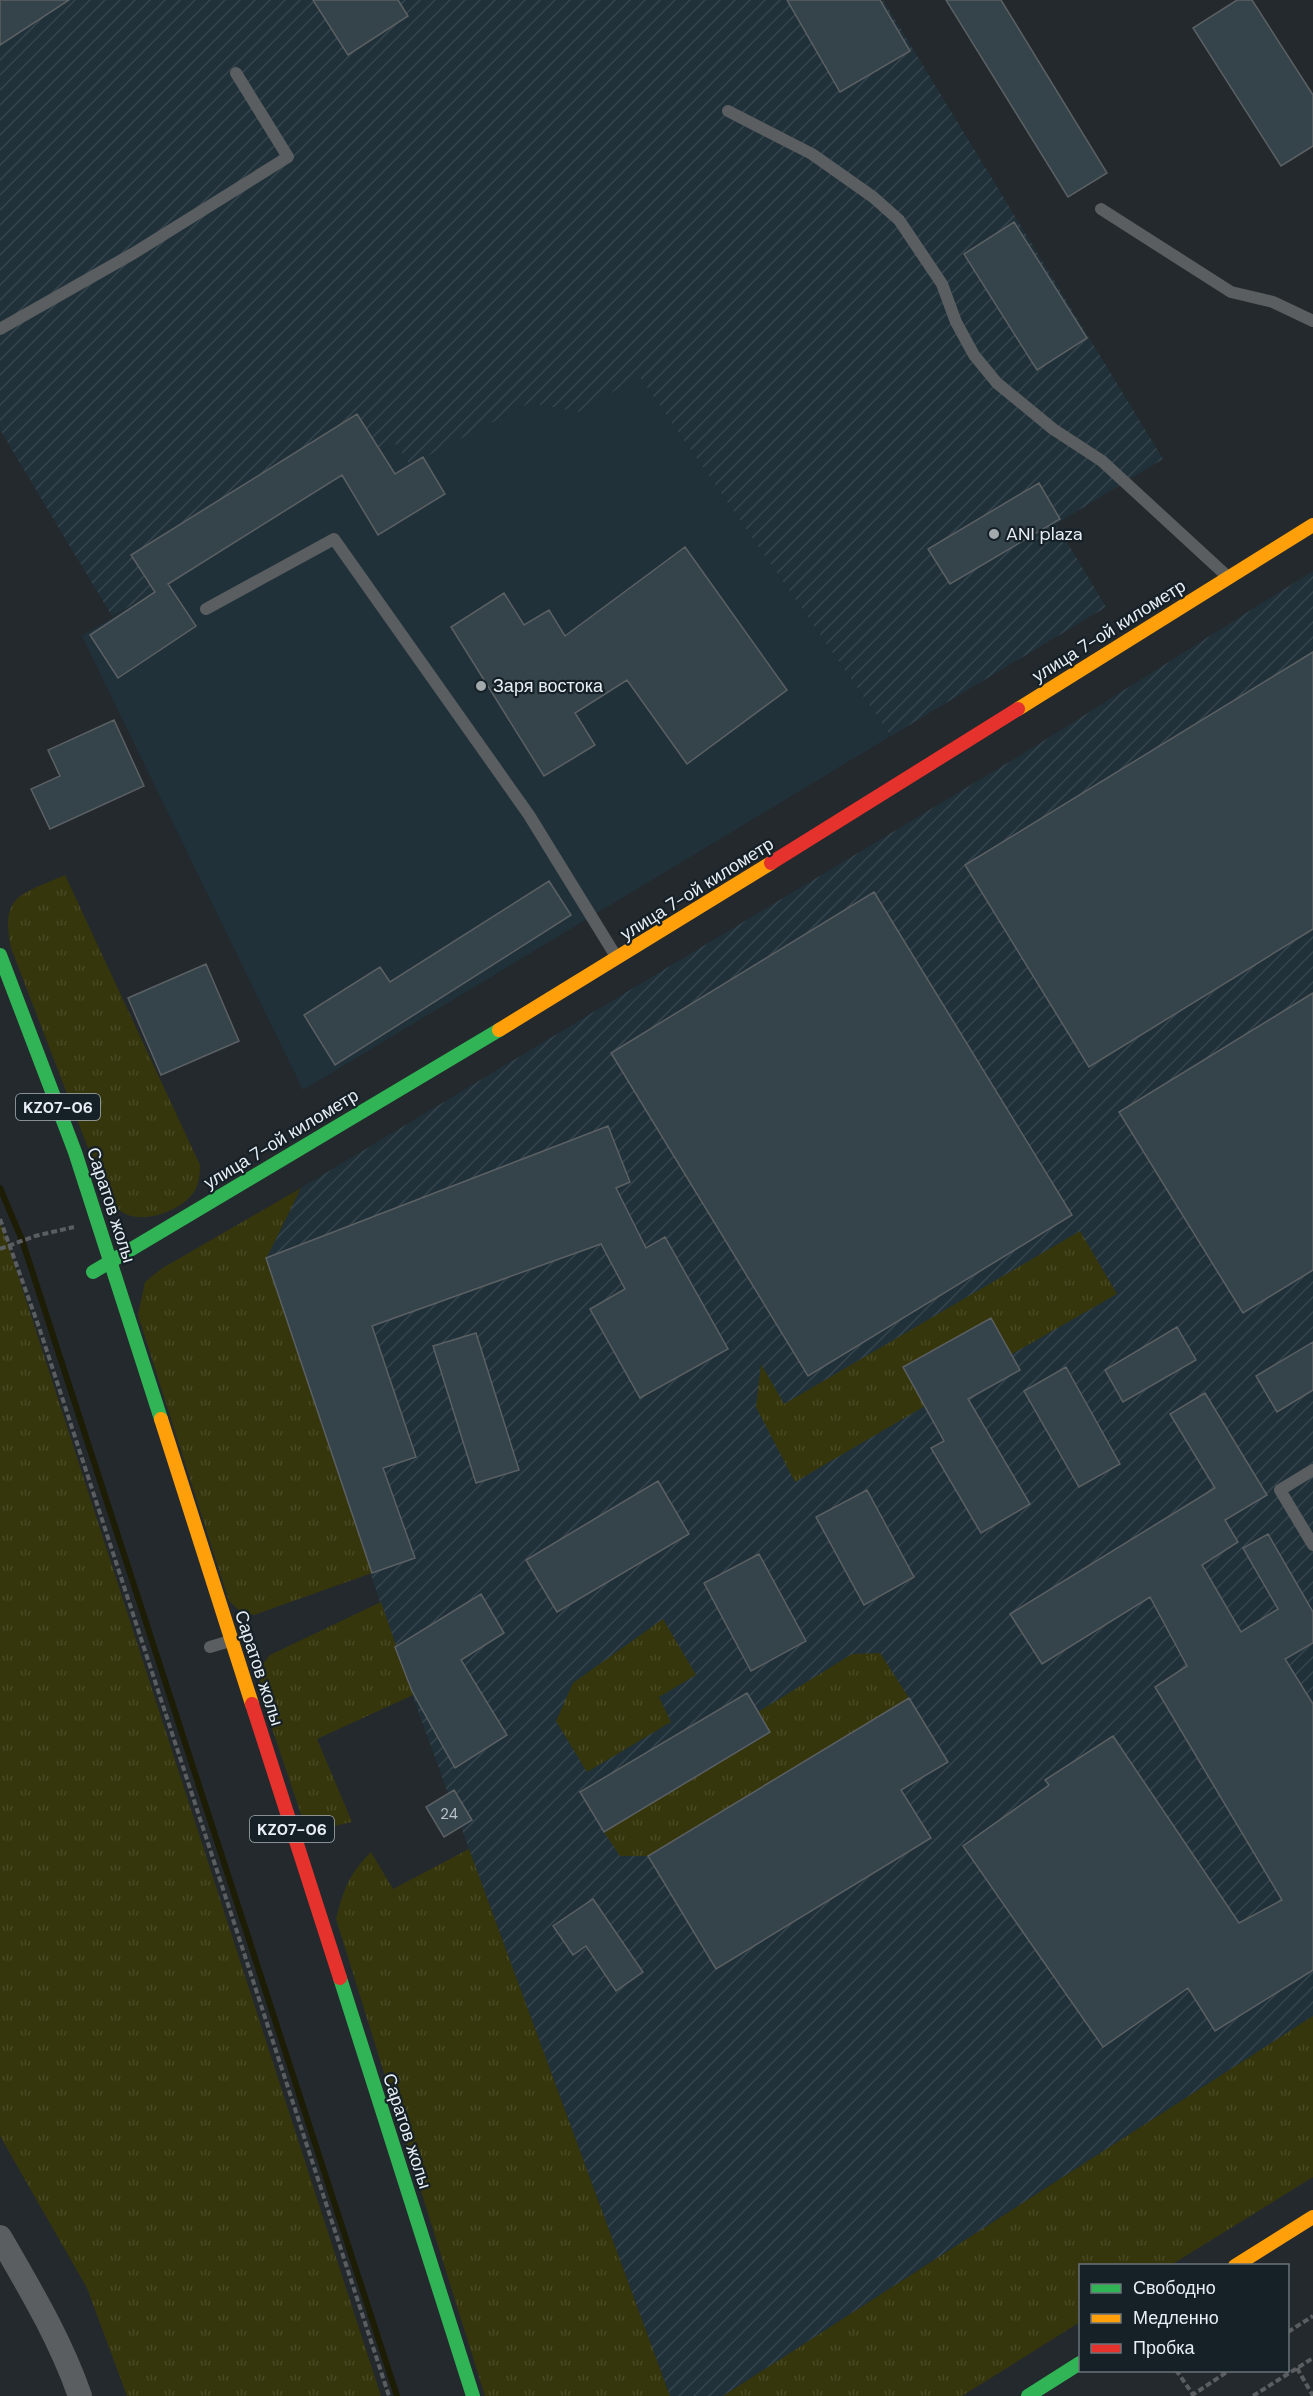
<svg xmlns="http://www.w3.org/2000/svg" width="1313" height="2396" font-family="'DM Sans',sans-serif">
<defs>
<pattern id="industrial-furrows" width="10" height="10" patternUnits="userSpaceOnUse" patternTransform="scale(1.5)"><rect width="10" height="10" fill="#20313a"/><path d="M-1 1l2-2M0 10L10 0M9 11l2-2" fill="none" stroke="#36454d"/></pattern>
<pattern id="grass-tufts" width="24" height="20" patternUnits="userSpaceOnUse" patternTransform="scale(1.5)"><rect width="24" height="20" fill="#36360c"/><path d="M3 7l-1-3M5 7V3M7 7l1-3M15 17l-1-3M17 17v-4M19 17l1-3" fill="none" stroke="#494a24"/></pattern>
</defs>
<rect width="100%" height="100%" fill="#23292d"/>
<!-- built -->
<path fill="#20313a" d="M639,376L891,736L303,1090L82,636L154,592L131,555L357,414L381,451L396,444L410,464L529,403L580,412Z"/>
<!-- industrial -->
<path fill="url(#industrial-furrows)" d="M0,0H883L1163,459L1056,524L1106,607L891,736L639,376L580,412L529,403L410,465L396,444L381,451L357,414L132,555L155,592L112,616L0,430Z
M1313,571V2016L723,2396H670L461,1827L472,1820L454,1790L448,1793L395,1647L266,1259L301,1188L1034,747Z"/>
<!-- grass -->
<path fill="url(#grass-tufts)" d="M65,875L200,1165C200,1175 199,1184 194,1192C182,1209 152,1221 131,1216C122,1214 115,1206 108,1200L11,948C0,894 21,895 65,875Z
M301,1188L266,1259L372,1573L254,1615L240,1611L229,1601L138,1315L145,1282L161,1269Z
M0,1223L3,1229L381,2396H127L87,2288L0,2136Z
M1080,1231L1117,1294L1012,1354L990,1318L903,1367L925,1406L795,1482L756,1407L761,1364L784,1404Z
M381,1602L413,1695L317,1739L352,1822L307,1832L259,1690L261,1666L270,1655Z
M663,1619L696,1675L659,1697L671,1722L587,1772L556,1721L573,1683Z
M880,1653L909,1698L648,1856H620L604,1832L770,1733L758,1712L852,1654Z
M469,1849L670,2396H485L336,1919C344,1889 349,1874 371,1852L393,1889Z
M1313,2016V2177L1171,2265L1080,2266V2322L962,2396H723Z"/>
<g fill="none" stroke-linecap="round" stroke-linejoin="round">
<!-- stream -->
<path stroke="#1d1c04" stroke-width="6" d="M0,1188L22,1240L397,2396"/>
</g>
<!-- building -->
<path fill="#35434b" stroke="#5b6063" stroke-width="1.5" d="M0,0H69L0,45Z
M313,0H398L408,16L348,55Z
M787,0H880L910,51L840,92Z
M946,0H1001L1107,173L1068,197Z
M1237,0H1252L1313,95V146L1281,166L1193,28Z
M1014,222L1087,338L1037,370L964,254Z
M357,414L395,474L423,457L445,494L378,535L342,475L168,584L196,626L118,678L90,635L155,592L131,555Z
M1039,483L1060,519L950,584L928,549Z
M685,547L787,690L687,764L627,680L575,713L595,745L544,776L451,627L504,593L524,625L549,610L565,636Z
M1313,652V929L1089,1067L965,865Z
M114,720L144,786L50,829L31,789L60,776L48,750Z
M549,881L571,915L335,1065L304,1015L380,967L390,982Z
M874,892L1072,1215L808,1376L611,1053Z
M206,964L239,1041L161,1075L128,998Z
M1313,993V1270L1243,1313L1119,1112Z
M608,1126L630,1182L616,1188L646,1248L665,1237L728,1349L640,1398L590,1309L625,1289L601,1244L372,1326L416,1457L383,1468L415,1558L372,1573L266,1258Z
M991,1318L1020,1370L968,1399L1030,1504L981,1533L931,1448L944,1441L903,1367Z
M1177,1327L1196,1360L1123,1402L1105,1370Z
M476,1333L519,1470L476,1483L433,1346Z
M1313,1342V1390L1277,1412L1256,1376Z
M1066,1367L1120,1464L1079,1487L1024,1391Z
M1205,1393L1267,1495L1225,1520L1238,1542L1202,1565L1241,1632L1278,1609L1243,1548L1268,1534L1313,1612V1643L1285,1659L1313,1704V1970L1215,2031L1188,1988L1103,2047L963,1846L1049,1785L1045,1780L1113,1736L1239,1923L1282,1900L1155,1687L1187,1666L1150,1597L1042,1664L1010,1614L1215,1488L1170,1414Z
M658,1481L689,1534L557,1612L526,1560Z
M867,1490L914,1577L864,1605L816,1517Z
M759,1554L806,1641L751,1671L704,1583Z
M481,1594L504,1633L461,1660L507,1735L455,1768L412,1691L395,1647Z
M747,1693L770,1732L604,1832L580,1792Z
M909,1698L948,1762L901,1790L931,1838L716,1969L648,1856Z
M454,1790L472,1820L444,1837L426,1807Z
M593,1899L643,1972L616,1991L586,1946L573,1955L553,1926Z"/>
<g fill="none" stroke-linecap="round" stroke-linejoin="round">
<!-- path -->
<path stroke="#5b5e60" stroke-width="4" stroke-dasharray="6 3" stroke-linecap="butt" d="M0,1219L40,1330L389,2396
M0,1249L35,1236L74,1227
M1288,2332L1313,2316
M1297,2368L1313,2396
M1176,2370L1194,2396
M1191,2396L1230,2370
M1253,2396L1313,2358"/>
<!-- lane -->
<path stroke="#5a5e60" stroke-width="12" d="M728,111L812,154L873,197L899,220L942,284L956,322L974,355L997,383L1053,429L1102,461L1228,577
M1101,209L1231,292L1273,302L1313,321
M0,329L134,253L288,157L236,73
M206,609L334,539L529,815L617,958
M1313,1470L1280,1490L1313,1545
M210,1647L230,1641"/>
<!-- street -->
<path stroke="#5a5e60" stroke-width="24" d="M0,2237C30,2289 60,2339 80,2396"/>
<!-- fast -->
<path stroke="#30b455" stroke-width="14" d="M0,955L75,1152L161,1419
M93,1272L499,1030
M340,1978L473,2396
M1028,2396L1080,2363"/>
<!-- slow -->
<path stroke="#ff9f0a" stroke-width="14" d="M1018,709L1313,525
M499,1030L771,863
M161,1419L252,1704
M1235,2266L1313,2217"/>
<!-- jam -->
<path stroke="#e5322d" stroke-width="14" d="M771,863L1018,709
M252,1704L340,1978"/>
</g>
<!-- markers -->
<g fill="#a3aaae" stroke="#162027" stroke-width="2">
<circle cx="994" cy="534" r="6"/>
<circle cx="481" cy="686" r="6"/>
</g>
<g text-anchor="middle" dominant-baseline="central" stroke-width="4.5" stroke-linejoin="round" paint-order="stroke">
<!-- number labels -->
<g font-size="15" fill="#bbc4ca">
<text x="449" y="1814">24</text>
</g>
<!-- shield labels -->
<g fill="#162027" stroke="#a9b1b6" stroke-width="1.5">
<rect x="16" y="1094" width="84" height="26" rx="4.5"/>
<rect x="250" y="1816" width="84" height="26" rx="4.5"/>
</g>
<g font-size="16" font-weight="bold" fill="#e8eff4">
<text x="58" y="1107">KZ07-06</text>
<text x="292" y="1829">KZ07-06</text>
</g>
<!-- poi labels -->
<g font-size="18" fill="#e8eff4" stroke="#162027" text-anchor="start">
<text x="1006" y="534">ANI plaza</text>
<text x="493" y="686">Заря востока</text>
</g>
<!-- street labels -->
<g font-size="18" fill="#e8eff4" stroke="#162027">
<text transform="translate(1109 631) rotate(-32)">улица 7-ой километр</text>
<text transform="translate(697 889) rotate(-32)">улица 7-ой километр</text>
<text transform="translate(281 1139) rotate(-31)">улица 7-ой километр</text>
<text transform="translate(111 1205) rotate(72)">Саратов жолы</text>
<text transform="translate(259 1668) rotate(72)">Саратов жолы</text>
<text transform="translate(407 2131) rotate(72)">Саратов жолы</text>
</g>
</g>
<!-- legend -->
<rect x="1079" y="2264" width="210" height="108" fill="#162027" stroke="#6a7379" stroke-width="1.5"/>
<rect x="1091" y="2284" width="30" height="9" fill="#30b455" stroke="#6a7379" stroke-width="1.5"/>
<text x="1133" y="2294" font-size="18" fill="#e8eff4">Свободно</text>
<rect x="1091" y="2314" width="30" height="9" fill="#ff9f0a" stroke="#6a7379" stroke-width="1.5"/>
<text x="1133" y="2324" font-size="18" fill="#e8eff4">Медленно</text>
<rect x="1091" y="2344" width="30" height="9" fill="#e5322d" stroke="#6a7379" stroke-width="1.5"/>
<text x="1133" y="2354" font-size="18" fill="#e8eff4">Пробка</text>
</svg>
